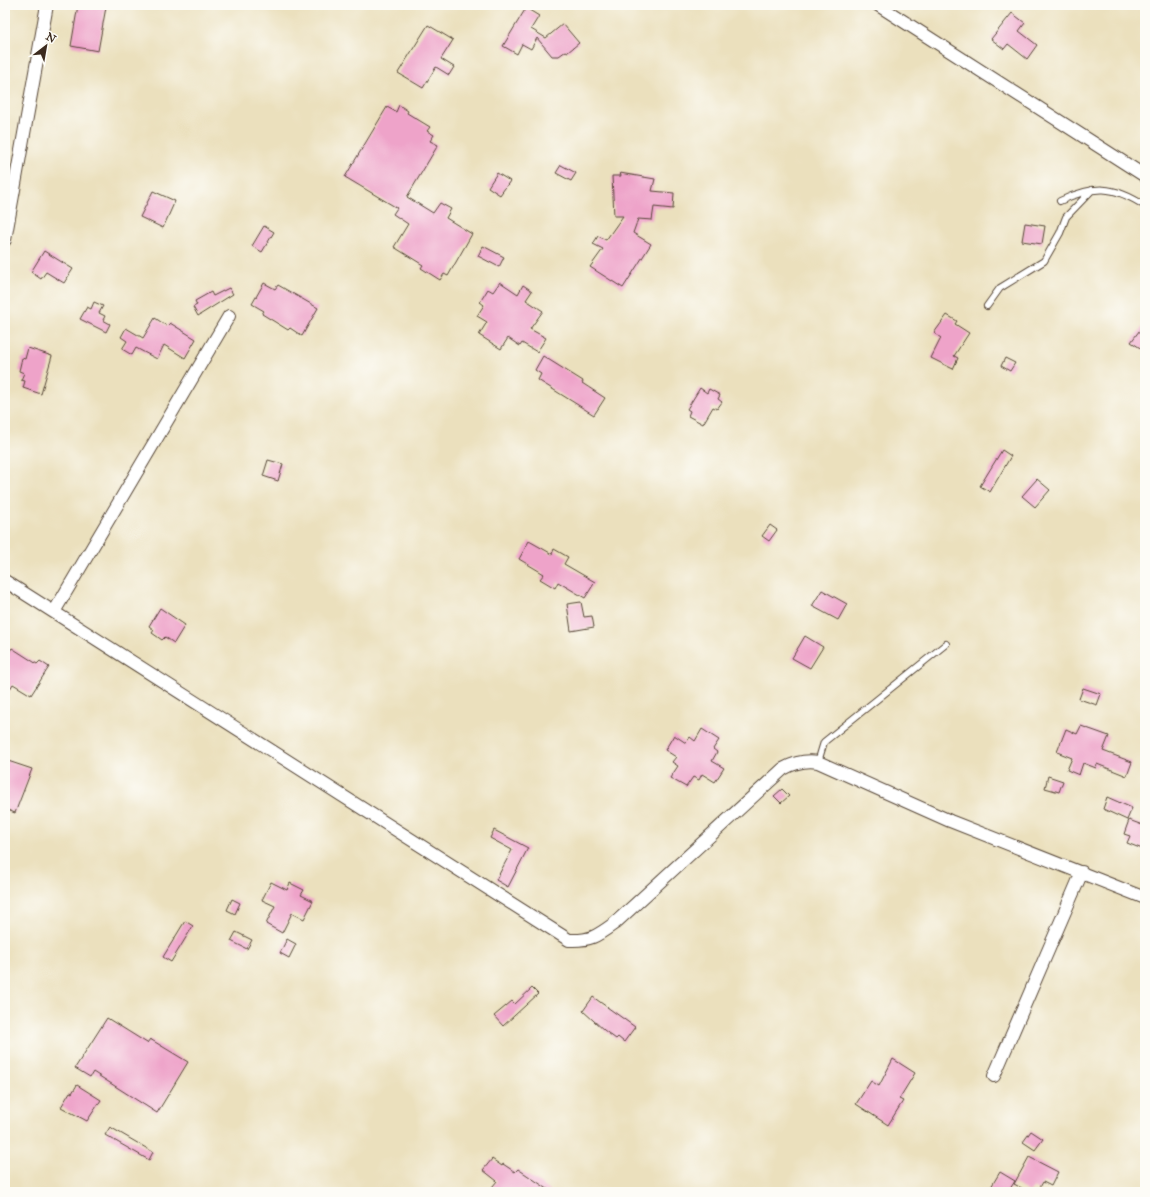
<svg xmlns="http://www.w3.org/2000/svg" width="1150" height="1197" font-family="'IM FELL Great Primer',serif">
<rect width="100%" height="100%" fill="#fdfcf7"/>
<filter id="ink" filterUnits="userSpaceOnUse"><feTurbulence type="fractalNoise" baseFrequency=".025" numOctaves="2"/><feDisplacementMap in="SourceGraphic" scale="8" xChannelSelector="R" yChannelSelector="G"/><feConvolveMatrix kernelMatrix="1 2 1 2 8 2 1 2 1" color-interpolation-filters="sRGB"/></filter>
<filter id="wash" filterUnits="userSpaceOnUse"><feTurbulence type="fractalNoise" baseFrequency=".012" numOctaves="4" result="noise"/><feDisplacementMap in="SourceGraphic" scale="16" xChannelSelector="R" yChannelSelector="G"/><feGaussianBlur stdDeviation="0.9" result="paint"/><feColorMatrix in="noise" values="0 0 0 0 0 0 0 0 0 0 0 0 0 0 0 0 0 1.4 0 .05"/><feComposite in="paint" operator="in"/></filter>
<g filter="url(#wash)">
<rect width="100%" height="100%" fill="#ebe0bd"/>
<g id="blocks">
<!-- building -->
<path fill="#eea3c9" d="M78,5L106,7L98,51L71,46Z
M526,8L539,16L531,29L546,38L563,24L579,43L568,52L566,51L559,56H552L537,38L531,49L522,44L517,54L503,46Z
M1012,13L1025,23L1019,31L1037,45L1027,59L1008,44L1004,49L991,39Z
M428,25L453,40L441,59L454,67L449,75L436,67L423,88L398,73Z
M399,105L408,111L407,113L430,127L427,131L434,135L430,141L438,145L407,197L433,213L440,203L451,209L446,218L472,234L448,276L444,274L440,280L421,268L423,265L394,247L408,224L393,214L397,208L345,177L387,107L396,112Z
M561,165L576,173L571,181L556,173Z
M497,173L510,181L500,195L488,187Z
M620,173L655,179L652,191L674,193L673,209L654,207L652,220L638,219L633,233L651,244L623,288L590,267L603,249L593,244L598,236L606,240L623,216H614L612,176H621Z
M153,191L175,201L163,228L140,217Z
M1025,223L1045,226L1042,244L1022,241Z
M264,226L274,232L262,252L252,246Z
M483,246L504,257L499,267L478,256Z
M44,251L73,269L64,283L46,272L41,279L31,272Z
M500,282L518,294L523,285L532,291L526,300L543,311L530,329L546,338L537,352L522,343L520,346L508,338L501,349L479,335L487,322L477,316L484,305L480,302L488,289L493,292Z
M264,283L275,289L278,285L318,308L302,336L290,328L288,330L280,325L262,314L264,311L252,304Z
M229,288L233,294L198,316L193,307L197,305L195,301L211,292L213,296Z
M94,302L103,306L99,313L105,316L103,320L110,324L106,332L80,319L87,307L91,309Z
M947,315L957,321L955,324L969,333L954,356L958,358L953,369L931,358L941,338L934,333Z
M155,318L167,326L170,323L196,339L185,358L164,345L157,359L136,348L132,355L122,349L127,341L121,337L126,328L143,338Z
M1145,323V351L1131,342Z
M28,348L52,356L41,394L23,388L25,381L21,380L24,373L19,371L22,358L25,359Z
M543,356L583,381L582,383L605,398L594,415L538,380L541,374L535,370Z
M1005,358L1015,363L1010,371L1001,366Z
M700,388L707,393L709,389L720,395L718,399L722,402L717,409L713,407L703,424L688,416L690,411L687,409Z
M1002,450L1011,456L990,492L980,486Z
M268,460L283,464L278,481L263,476Z
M1037,479L1050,490L1035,507L1022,496Z
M770,525L777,530L769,541L762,536Z
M529,541L552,554L554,549L568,557L564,564L595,582L585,598L558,582L555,588L540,579L544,574L519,559Z
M822,590L847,604L838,620L812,606Z
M581,602L584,617L592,616L594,627L571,631L567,604Z
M160,608L185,625L174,643L165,637L162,640L152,633L154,630L149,626Z
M805,636L823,647L810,668L792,658Z
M12,648L37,664L40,661L49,667L31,695L13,684L5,697V650L9,652Z
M1083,688L1101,694L1097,705L1079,699Z
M1081,726L1109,736L1103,751L1132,762L1127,776L1097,764L1096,768L1083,763L1079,775L1067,770L1072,758L1057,752L1066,729L1077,734Z
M702,729L719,740L713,749L717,752L712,761L724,768L715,782L702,774L699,780L693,777L686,787L670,778L678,766L672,762L676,757L665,750L674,735L686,743L690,737L695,741Z
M5,760L32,769L15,813L5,809Z
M1048,776L1063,781L1059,792L1045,788Z
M782,789L789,796L781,803L774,796Z
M1107,797L1132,808L1127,820L1103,809Z
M1129,820L1145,826V850L1127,843L1130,836L1124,834Z
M494,830L528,848L508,887L496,880L512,850L490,838Z
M271,882L287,890L290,883L304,890L301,895L313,901L304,919L292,913L282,933L266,924L275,906L262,900Z
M232,899L240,903L235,914L227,910Z
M185,921L193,926L171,962L163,957Z
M236,932L252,940L247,949L231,941Z
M287,939L296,944L289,958L280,953Z
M532,988L538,994L503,1026L494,1016L512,1001L515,1004Z
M593,997L635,1027L624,1042L618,1037L616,1039L604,1030L583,1011Z
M107,1018L147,1043L150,1039L188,1062L157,1113L93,1072L90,1077L75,1068Z
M893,1059L915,1073L899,1099L903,1101L888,1125L856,1104L871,1081L879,1086Z
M77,1085L101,1100L87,1121L61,1107L70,1092L72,1093Z
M110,1127L153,1152L149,1160L105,1135Z
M1031,1131L1043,1139L1035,1150L1023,1142Z
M1029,1157L1058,1172L1051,1186L1043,1182L1038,1191L1033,1188L1029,1192L1014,1184Z
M492,1159L502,1166L503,1164L515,1172L518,1169L552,1192H488L497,1181L483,1170Z
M1000,1172L1015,1181L1008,1192H988Z"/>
</g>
</g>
<g filter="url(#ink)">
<use href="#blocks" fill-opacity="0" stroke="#554536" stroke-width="1"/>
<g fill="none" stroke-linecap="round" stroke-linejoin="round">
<defs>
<path id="lane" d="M1060,201C1094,185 1113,185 1145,206
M987,306L1000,288L1044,261L1060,233L1066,217L1092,190
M818,762L824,742L946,644"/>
<path id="street" d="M878,5L1145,176
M5,240L47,5
M5,581L569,940C591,941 597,936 615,923L783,769C794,763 806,760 818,762L950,821L1145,898
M54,612L229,316
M994,1076L1082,872"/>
</defs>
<!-- lane casing -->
<use href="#lane" stroke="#554536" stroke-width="8"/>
<!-- street casing -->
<use href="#street" stroke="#554536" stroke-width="14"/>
<!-- lane -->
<use href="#lane" stroke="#fff" stroke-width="6"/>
<!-- street -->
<use href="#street" stroke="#fff" stroke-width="12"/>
</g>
</g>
<!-- margin -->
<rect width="1150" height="1197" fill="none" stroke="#fdfcf7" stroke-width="20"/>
<!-- north arrow -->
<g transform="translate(46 46) rotate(31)" stroke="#fdfcf7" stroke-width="3" paint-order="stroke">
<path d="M0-3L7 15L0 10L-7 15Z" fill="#3b2a1e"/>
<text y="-6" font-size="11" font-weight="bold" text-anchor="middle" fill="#3b2a1e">N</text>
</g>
</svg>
